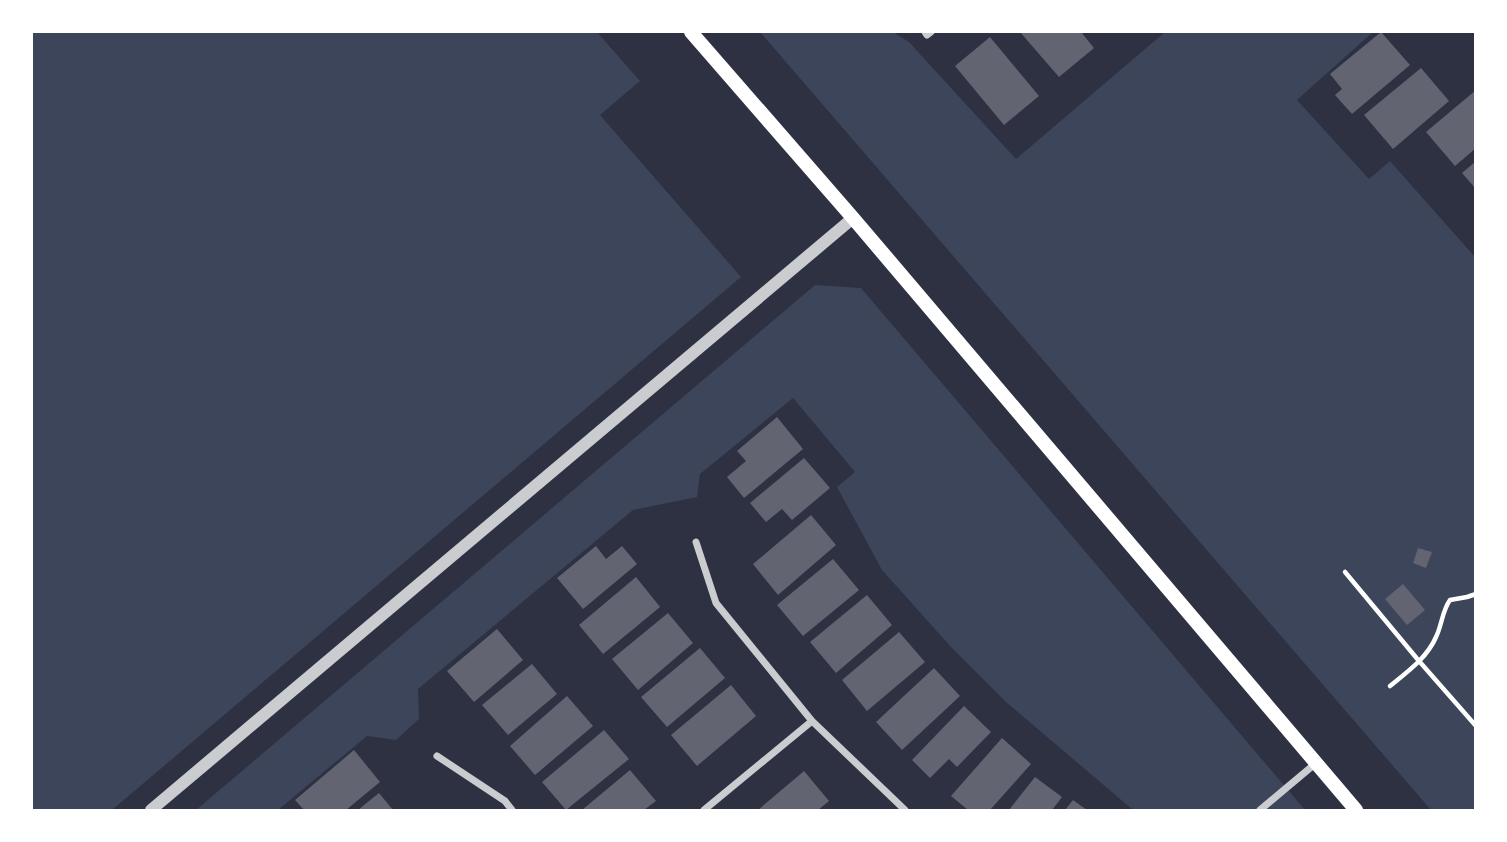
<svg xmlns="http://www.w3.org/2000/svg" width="1507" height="842" font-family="Lato,sans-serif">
<rect width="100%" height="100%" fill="#2d3142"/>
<!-- green -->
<path fill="#3c4559" d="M32,32H597L640,81L600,115L741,277L112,810H32Z
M760,32H893L909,42L1016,159L1165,32H1373L1297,100L1369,179L1390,161L1475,257V810H1431Z
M815,285L861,288L1305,810H1133L1006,702L951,647L882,570L837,487L855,472L793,398L700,474L697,497L633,510L418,689L419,719L396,740L367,736L278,810H196Z"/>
<!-- building -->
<path fill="#626471" d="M1020,32H1081L1094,48L1059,77Z
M1381,32L1410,65L1352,114L1335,95L1342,89L1330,74Z
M990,37L1039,96L1004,125L955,66Z
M1421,68L1449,101L1393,149L1364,115Z
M1476,90V148L1455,166L1426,132Z
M1476,161V189L1462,173Z
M777,417L803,449L744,498L727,477L746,461L737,451Z
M804,458L830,488L792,520L782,509L766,522L750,503Z
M811,515L836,545L778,595L753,564Z
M596,546L606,559L622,546L637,564L583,609L557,578Z
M1418,548L1432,552L1426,568L1413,563Z
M833,559L859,590L803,636L777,605Z
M636,577L660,607L603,654L579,625Z
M1403,584L1425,610L1407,625L1385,599Z
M867,595L892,625L836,673L810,642Z
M668,613L693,643L638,690L612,659Z
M497,629L523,660L474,702L447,671Z
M899,632L925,662L867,711L842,680Z
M700,648L725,678L667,727L641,697Z
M532,664L557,694L508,735L482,705Z
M934,668L960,696L902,750L876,722Z
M731,685L756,716L697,766L671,735Z
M567,696L593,726L535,775L510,746Z
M964,706L991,732L957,767L949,759L930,778L912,760Z
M604,730L629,759L566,810L542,782Z
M1002,738L1031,764L990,810H968L951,796Z
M354,750L380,782L346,810H304L295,800Z
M630,770L656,801L644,810H582Z
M804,771L829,801L818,810H758Z
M1035,777L1062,797L1052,810H1009Z
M379,793L393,810H358Z
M1073,800L1087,810H1065Z"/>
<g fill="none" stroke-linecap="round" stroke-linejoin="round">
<!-- path -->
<path stroke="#fff" stroke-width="4.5" d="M1345,572L1419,661L1476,726
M1390,686C1407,672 1427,658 1436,637C1442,625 1442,611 1450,600L1467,597L1476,594"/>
<!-- minor -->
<path stroke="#caccd0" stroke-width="7" d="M925,32L927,35L931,32
M696,542L716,603L812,721L905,810
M437,756L505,801L512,810
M704,810L812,721
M1260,810L1316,763"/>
<!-- tertiary -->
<path stroke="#caccd0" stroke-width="12" d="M151,810L853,218"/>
<!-- secondary -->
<path stroke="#fff" stroke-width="14" d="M691,32L853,218L1356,810"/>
</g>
<!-- border -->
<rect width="1507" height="842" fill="none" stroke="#ffffff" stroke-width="66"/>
</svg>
